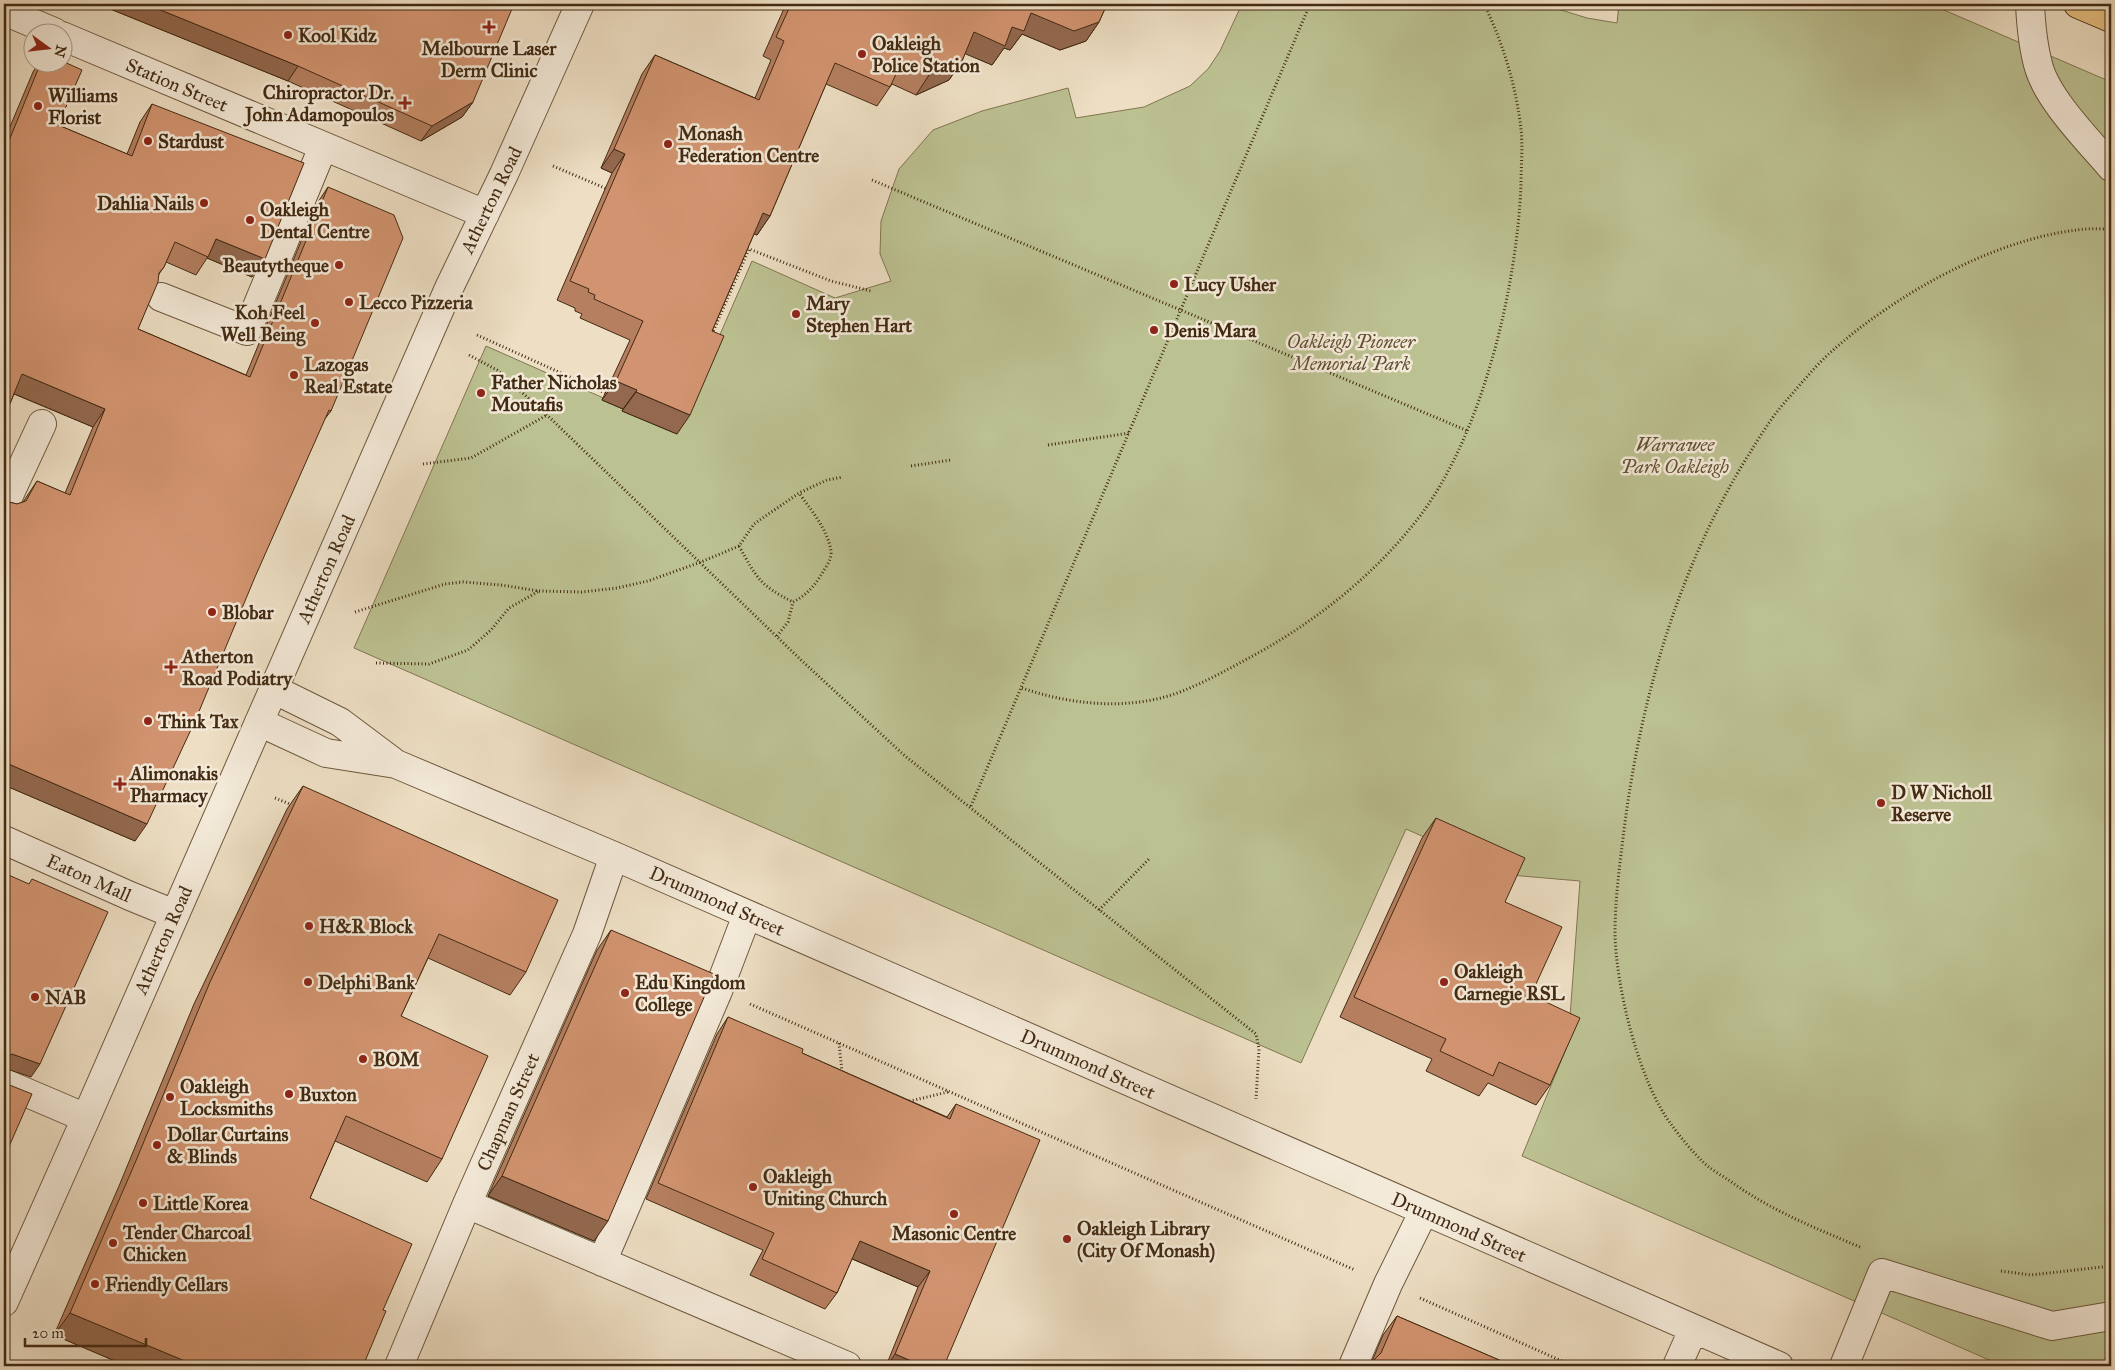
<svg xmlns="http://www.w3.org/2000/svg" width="2115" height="1370" font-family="'IM FELL Great Primer',serif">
<rect width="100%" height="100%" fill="#eedfc4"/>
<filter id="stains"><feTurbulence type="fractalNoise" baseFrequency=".004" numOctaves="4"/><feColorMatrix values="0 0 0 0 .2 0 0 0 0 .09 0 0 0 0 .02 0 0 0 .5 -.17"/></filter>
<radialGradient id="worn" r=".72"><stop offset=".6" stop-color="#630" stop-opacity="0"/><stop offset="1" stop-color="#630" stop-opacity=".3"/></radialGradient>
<!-- green -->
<path fill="#bcc192" stroke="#807652" d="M1242,4H1542L1587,18L1617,23L1619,4H1930L2111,82V1366H2003L1522,1156L1568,1044L1580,881L1510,875L1406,829L1301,1063L354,648L486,346L678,431L752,261L835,298L891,281L880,254L881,221L899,169L933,130L982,111L1068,88L1076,118L1144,107L1190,86L1208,69L1220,51Z"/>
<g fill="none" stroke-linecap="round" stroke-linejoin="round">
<defs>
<path id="minor" d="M2030,4C2031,26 2033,47 2039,68C2049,101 2089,141 2111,167
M4,11L54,32
M62,36L485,214
M161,297L247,331L323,147
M4,506L42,424
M273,689L340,722L392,761
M259,722L326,753L396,764L614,856L1779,1366
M4,840L130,896L174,914
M4,1083L86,1118
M467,1204L847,1366
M602,1262L718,991L747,915
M4,1302L86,1118L449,288L504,174L580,4
M399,1366L467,1204L587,934L614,856
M1353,1366L1388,1284L1424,1211
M1677,1366L1693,1330
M1844,1366L1882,1273L2052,1326L2111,1316"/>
<path id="highway" d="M2078,4L2111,18"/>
</defs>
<!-- minor casing -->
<use href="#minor" stroke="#6e583f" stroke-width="30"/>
<!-- highway casing -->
<use href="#highway" stroke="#432b13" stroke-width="30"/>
<!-- path -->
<path stroke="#432b13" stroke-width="3" stroke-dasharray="1 2.5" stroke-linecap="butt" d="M553,166L607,189
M872,180L1468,431
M744,247L831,281L871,291
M712,334L749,249
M477,335L605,393
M469,355L497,370L547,415L801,660L905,756L1256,1034L1259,1049L1256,1099
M1048,445L1130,433
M423,464L471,458L547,415
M911,466L951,460
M739,546C757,578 759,585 793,602
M355,612L445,584L463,582L501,585L539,591L582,592L617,588L648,581L701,562L739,546L754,524L799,493L827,480L843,477
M777,636L788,622L793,602C805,596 814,587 821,575C825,568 832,560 831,551C828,530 811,510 799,493
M376,663L429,664L468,650L491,630L509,608L539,591
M1022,688C1071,705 1130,711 1180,692C1203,683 1225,671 1247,659C1313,624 1375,575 1420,516C1483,432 1517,287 1521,184C1521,166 1523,146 1521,129C1516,86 1503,43 1484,4
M275,798L292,805
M971,806L1310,4
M1099,910L1150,858
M750,1004L1355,1270
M839,1043L842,1072
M906,1102L948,1092
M1860,1247C1815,1228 1770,1210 1730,1181C1721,1175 1710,1169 1702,1161C1691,1150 1680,1137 1671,1124C1639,1082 1616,987 1615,934C1615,902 1619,870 1623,838C1639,705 1676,573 1746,459C1758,440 1770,419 1785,402C1800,385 1815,366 1832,351C1895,295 1992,240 2077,230C2088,228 2100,229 2111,229
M2001,1271L2031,1275L2111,1266
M1420,1298L1573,1366"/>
<!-- minor -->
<use href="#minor" stroke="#f4ead9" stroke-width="28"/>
<!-- highway -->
<use href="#highway" stroke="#e7c082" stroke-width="28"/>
</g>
<!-- wall -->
<path fill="#b57f60" stroke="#432b13" d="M98,4L473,102L462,117L421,141L288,81Z
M786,4H1107L1099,22L1086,41L1060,50L1022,34L1010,50L1004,48L992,65L965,53L962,61L949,80L916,95L892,84L877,106L826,84L770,216L757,235L754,234L712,331L677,434L622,411L623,409L602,400L630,340L580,318L582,314L575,311V308L557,300L612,173L601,168L642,74L655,55L755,98L771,60L763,56Z
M39,62H62L58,125L127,154L140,122L152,104L252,277L207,258L196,275L166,262L164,267L159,274L138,329L246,375L316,205L328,187L331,411L324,420L135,841L4,785V497L9,502L17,504L23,502L37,481L65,493L93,427L14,394L4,418V141L33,72Z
M303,786L526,972L510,995L428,958L401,1016L442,1159L427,1182L335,1141L310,1198L383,1310L363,1366H127L54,1335L119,1186L194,1004L287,809Z
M1436,818L1505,902L1531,995L1550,1085L1536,1105L1488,1083L1479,1096L1426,1071L1432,1059L1340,1017L1422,838Z
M611,930L594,1241L488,1196L597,950Z
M728,1017L802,1053L947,1117L956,1104L944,1366H886L918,1287L852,1259L837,1293L825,1309L750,1275L763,1250L646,1199L717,1034Z
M1397,1316L1513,1366H1370L1383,1335Z"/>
<!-- shaded-wall -->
<path fill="#93684e" stroke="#432b13" d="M98,4H146L298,66L288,81Z
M1031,13L1099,22L1086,41L1060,50L1022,34L1010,50L1004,48L992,65L961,52L974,32L1012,27Z
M962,61L949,80L916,95L929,75Z
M473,102L462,117L421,141L432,126Z
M614,149L625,154L612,173L601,168Z
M763,213L770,216L757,235L749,232Z
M216,239L265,259L252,277L207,258Z
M22,374L105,409L93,427L10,392Z
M616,381L637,390L623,409L602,400Z
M636,392L690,415L677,434L622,411Z
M4,762L147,824L135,841L4,785Z
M12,1054L40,1064L31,1077L4,1068V1058Z
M502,1176L608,1221L594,1241L488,1196Z
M860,1241L930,1271L918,1287L848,1257Z
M70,1313L197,1366H127L54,1335Z
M895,1354L923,1366H887Z"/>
<!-- building -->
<path fill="#d29470" stroke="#432b13" d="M146,4H514L473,102L432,126L298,66Z
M791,4H1107L1099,22L1074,31L1031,13L1024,31L1012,27L1005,46L974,32L962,61L929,75L901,63L890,87L835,63L770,216L763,213L712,331L724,336L690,415L636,392L637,390L616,381L643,321L594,299L595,295L588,292L589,289L570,281L625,154L614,149L655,55L759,100L784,41L776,37Z
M62,61L82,70L58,125L132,156L152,104L304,163L265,259L216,239L208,257L175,242L164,267L159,273L158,282L138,329L250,377L328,187L394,215L403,238L331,411L329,410L255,577L195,721L147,824L4,762V497L9,502L17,504L26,501L37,481L70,495L105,409L22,374L4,418V153L41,62H62Z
M4,467L8,469L4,478Z
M303,786L558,900L526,972L439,934L401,1016L488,1056L442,1159L346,1116L310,1198L412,1244L383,1310L386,1311L363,1366H197L70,1313L135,1163L210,982Z
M1436,818L1525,858L1505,902L1562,927L1531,995L1580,1018L1550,1085L1499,1062L1493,1076L1440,1051L1446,1039L1354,997Z
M4,873L29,884L32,879L108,912L40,1064L12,1054L4,1058Z
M611,930L714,974L608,1221L502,1176Z
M728,1017L803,1049L802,1053L950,1119L956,1104L1040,1140L944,1366H923L895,1354L930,1271L860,1241L837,1293L762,1259L774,1233L658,1183Z
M4,1081L7,1084L32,1094L4,1158Z
M1397,1316L1513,1366H1372L1374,1360L1381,1353Z"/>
<!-- markers -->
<g fill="#8f2418" stroke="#f4ead9" stroke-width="2">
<path d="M486.5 19.5h5v5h5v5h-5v5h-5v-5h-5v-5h5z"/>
<circle cx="288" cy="35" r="5"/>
<circle cx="862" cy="54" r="5"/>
<path d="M402.5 95.5h5v5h5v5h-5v5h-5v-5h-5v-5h5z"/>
<circle cx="38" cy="106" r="5"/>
<circle cx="148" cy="141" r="5"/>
<circle cx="668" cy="144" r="5"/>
<circle cx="204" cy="203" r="5"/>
<circle cx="250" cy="220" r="5"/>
<circle cx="339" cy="265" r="5"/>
<circle cx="1174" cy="284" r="5"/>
<circle cx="349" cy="302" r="5"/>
<circle cx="796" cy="314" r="5"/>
<circle cx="315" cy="323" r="5"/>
<circle cx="1154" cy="330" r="5"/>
<circle cx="294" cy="375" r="5"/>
<circle cx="481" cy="393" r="5"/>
<circle cx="212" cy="612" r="5"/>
<path d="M168.5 659.5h5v5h5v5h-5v5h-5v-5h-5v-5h5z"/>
<circle cx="148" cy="721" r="5"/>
<path d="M117.5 776.5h5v5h5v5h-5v5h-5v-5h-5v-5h5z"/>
<circle cx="1881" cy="803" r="5"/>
<circle cx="309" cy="926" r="5"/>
<circle cx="308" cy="982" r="5"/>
<circle cx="1444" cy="982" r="5"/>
<circle cx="625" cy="993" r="5"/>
<circle cx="35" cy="997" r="5"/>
<circle cx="363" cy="1059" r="5"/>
<circle cx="289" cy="1094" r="5"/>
<circle cx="170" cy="1097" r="5"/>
<circle cx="157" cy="1145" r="5"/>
<circle cx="753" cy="1187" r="5"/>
<circle cx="143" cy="1203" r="5"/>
<circle cx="954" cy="1214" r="5"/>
<circle cx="1067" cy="1239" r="5"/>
<circle cx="113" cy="1243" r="5"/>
<circle cx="95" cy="1284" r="5"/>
</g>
<g text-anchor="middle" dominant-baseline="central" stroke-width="5" stroke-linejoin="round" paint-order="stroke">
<!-- poi labels -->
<g font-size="19" font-weight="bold" fill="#432b13" stroke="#f4ead9" text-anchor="start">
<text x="298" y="35">Kool Kidz</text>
<text x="872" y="43">Oakleigh<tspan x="872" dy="22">Police Station</tspan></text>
<text x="489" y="48" text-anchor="middle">Melbourne Laser<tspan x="489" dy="22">Derm Clinic</tspan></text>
<text x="394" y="92" text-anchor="end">Chiropractor Dr.<tspan x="394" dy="22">John Adamopoulos</tspan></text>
<text x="48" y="95">Williams<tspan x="48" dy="22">Florist</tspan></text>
<text x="678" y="133">Monash<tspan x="678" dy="22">Federation Centre</tspan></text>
<text x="158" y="141">Stardust</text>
<text x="194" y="203" text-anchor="end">Dahlia Nails</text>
<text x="260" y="209">Oakleigh<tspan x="260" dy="22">Dental Centre</tspan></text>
<text x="329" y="265" text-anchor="end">Beautytheque</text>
<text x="1184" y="284">Lucy Usher</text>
<text x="359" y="302">Lecco Pizzeria</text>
<text x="806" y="303">Mary<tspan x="806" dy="22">Stephen Hart</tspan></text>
<text x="305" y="312" text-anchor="end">Koh Feel<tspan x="305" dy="22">Well Being</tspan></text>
<text x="1164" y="330">Denis Mara</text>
<text x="304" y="364">Lazogas<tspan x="304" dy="22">Real Estate</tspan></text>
<text x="491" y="382">Father Nicholas<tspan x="491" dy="22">Moutafis</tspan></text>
<text x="222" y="612">Blobar</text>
<text x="182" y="656">Atherton<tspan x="182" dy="22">Road Podiatry</tspan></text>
<text x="158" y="721">Think Tax</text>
<text x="130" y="773">Alimonakis<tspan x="130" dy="22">Pharmacy</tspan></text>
<text x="1891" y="792">D W Nicholl<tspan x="1891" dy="22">Reserve</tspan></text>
<text x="319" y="926">H&amp;R Block</text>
<text x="1454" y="971">Oakleigh<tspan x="1454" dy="22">Carnegie RSL</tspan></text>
<text x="318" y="982">Delphi Bank</text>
<text x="635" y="982">Edu Kingdom<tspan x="635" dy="22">College</tspan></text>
<text x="45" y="997">NAB</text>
<text x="373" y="1059">BOM</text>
<text x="180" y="1086">Oakleigh<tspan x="180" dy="22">Locksmiths</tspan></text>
<text x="299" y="1094">Buxton</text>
<text x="167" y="1134">Dollar Curtains<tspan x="167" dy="22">&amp; Blinds</tspan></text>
<text x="763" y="1176">Oakleigh<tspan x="763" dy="22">Uniting Church</tspan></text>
<text x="153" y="1203">Little Korea</text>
<text x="1077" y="1228">Oakleigh Library<tspan x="1077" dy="22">(City Of Monash)</tspan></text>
<text x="123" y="1232">Tender Charcoal<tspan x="123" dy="22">Chicken</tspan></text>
<text x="954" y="1233" text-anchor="middle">Masonic Centre</text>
<text x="105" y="1284">Friendly Cellars</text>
</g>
<!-- street labels -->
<g font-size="19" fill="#432b13" stroke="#f4ead9">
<text transform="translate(177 85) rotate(23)">Station Street</text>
<text transform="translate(491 200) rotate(-64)">Atherton Road</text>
<text transform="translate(326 569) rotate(-66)">Atherton Road</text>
<text transform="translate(89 878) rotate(24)">Eaton Mall</text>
<text transform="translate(717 901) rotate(24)">Drummond Street</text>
<text transform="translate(163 940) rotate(-66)">Atherton Road</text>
<text transform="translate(1088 1064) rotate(24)">Drummond Street</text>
<text transform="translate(508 1112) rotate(-66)">Chapman Street</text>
<text transform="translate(1459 1227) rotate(24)">Drummond Street</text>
</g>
<!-- park labels -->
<g font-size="19" font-style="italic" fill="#615033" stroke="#f4ead9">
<text x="1351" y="341">Oakleigh Pioneer<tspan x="1351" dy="22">Memorial Park</tspan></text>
<text x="1675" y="444">Warrawee<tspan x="1675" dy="22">Park Oakleigh</tspan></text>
</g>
</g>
<!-- margin -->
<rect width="2115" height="1370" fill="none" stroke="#eedfc4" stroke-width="20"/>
<rect x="5" y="5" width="2105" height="1360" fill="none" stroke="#432b13" stroke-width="2.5"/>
<rect x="10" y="10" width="2095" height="1350" fill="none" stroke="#432b13"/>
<!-- north arrow -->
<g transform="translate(48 48) rotate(105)"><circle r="24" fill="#f4ead9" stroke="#ad9e8a"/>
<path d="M0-4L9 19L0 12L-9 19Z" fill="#8f2418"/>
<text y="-8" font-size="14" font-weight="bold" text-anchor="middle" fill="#432b13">N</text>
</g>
<!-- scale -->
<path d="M25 1338v8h121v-8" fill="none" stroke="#432b13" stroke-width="2.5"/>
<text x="32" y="1338" font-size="15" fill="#432b13" stroke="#f4ead9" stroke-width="4" paint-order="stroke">20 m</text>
<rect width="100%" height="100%" filter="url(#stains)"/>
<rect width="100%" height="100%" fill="url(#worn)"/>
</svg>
